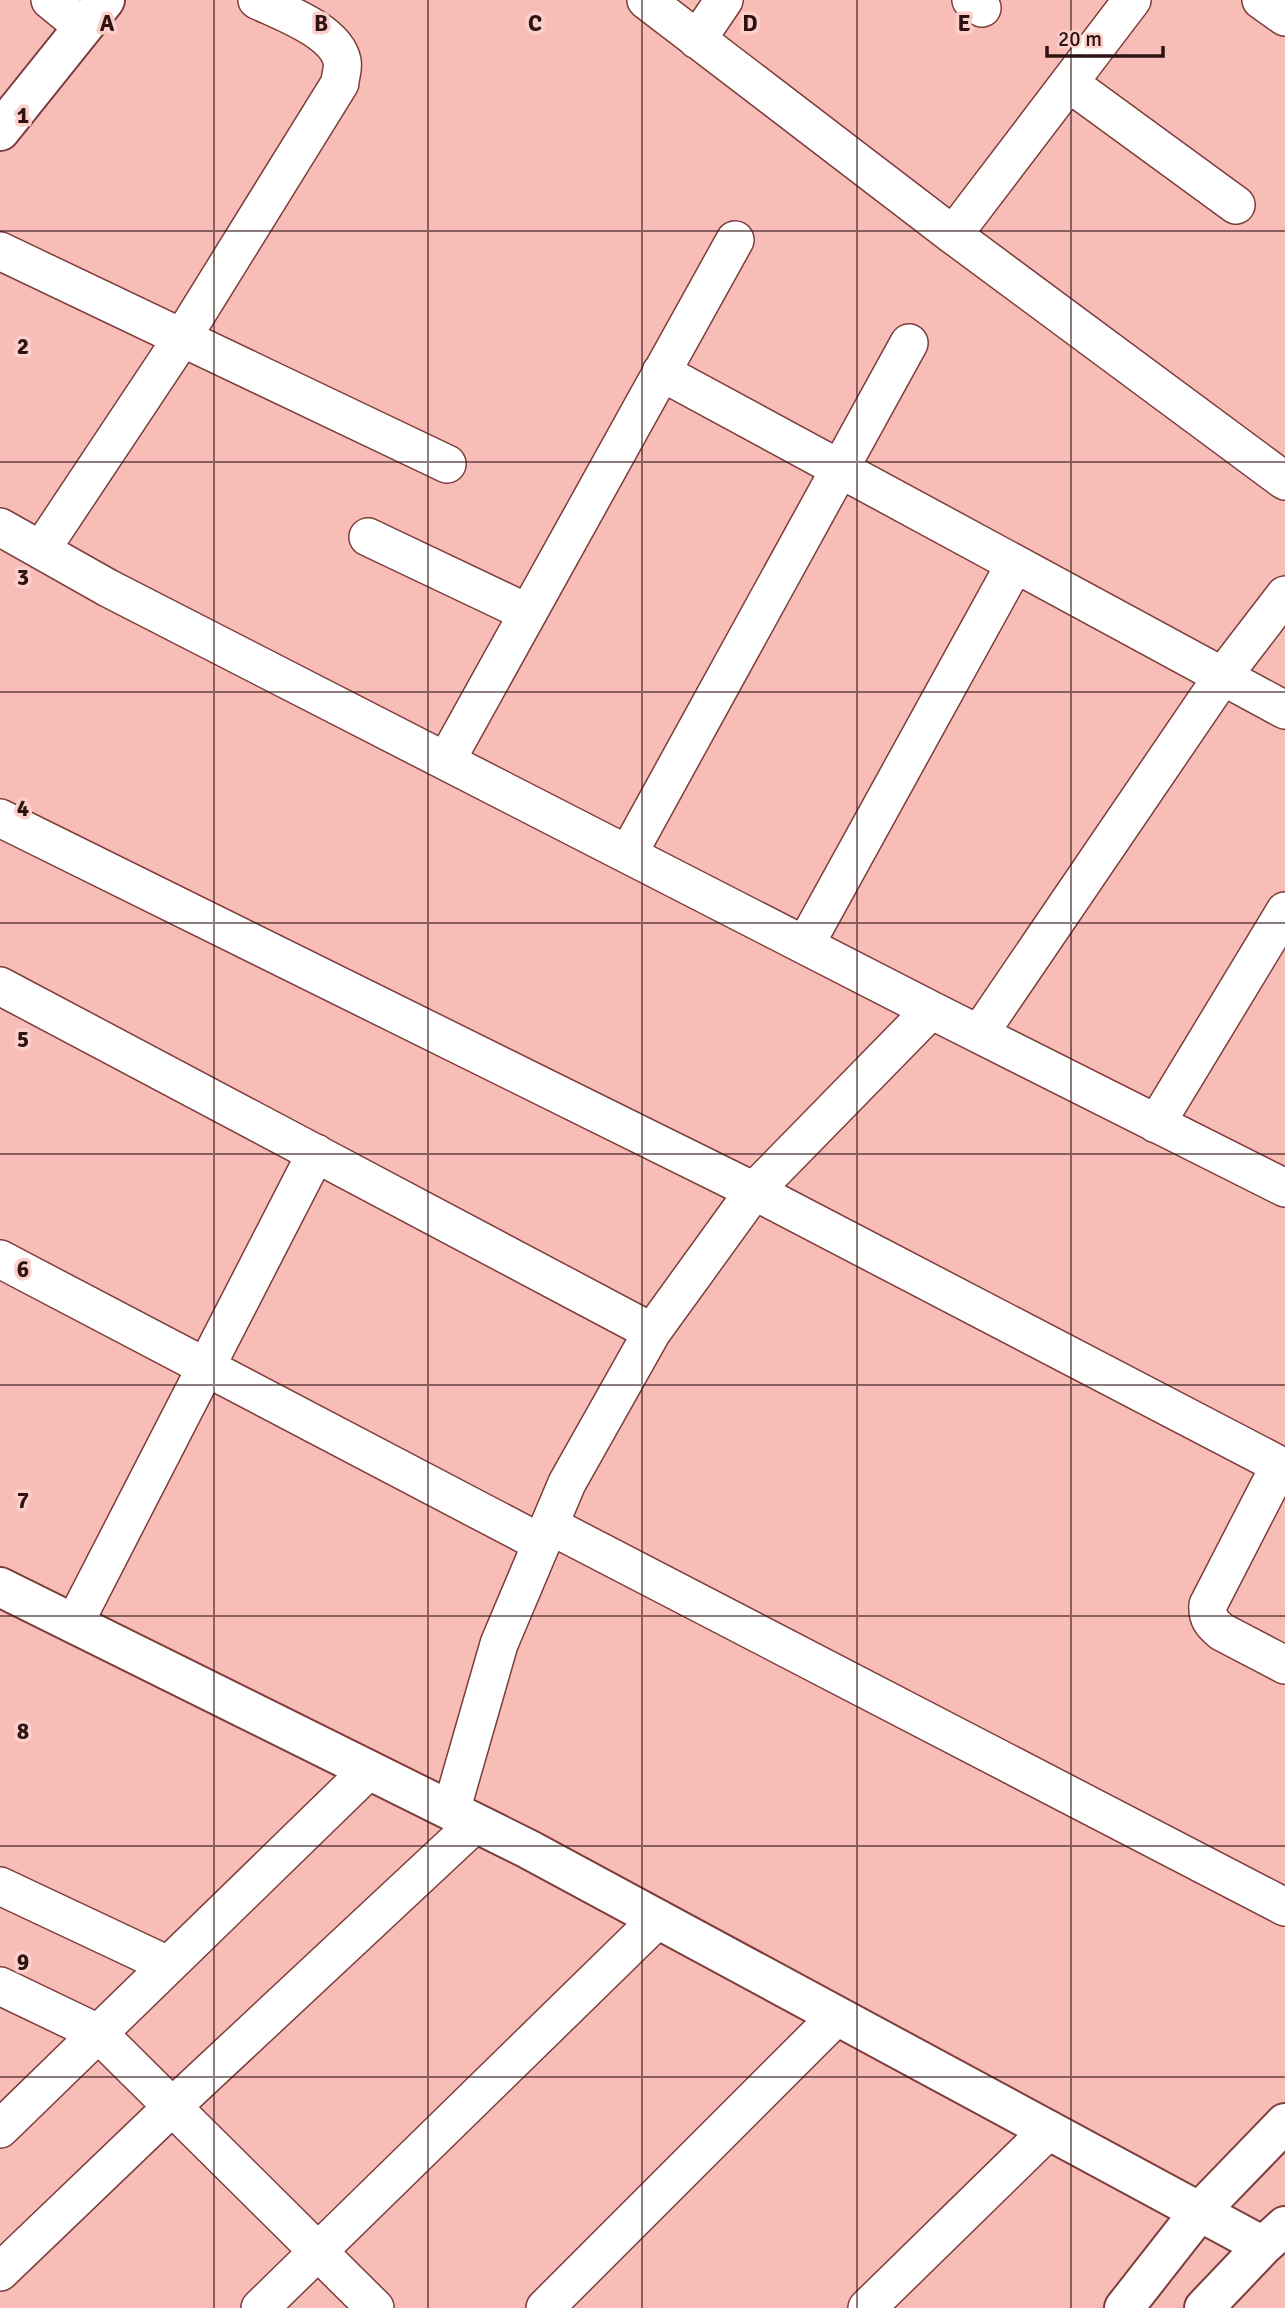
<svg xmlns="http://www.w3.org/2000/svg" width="1285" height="2308" font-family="Signika,sans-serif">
<rect width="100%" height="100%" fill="#f9bdb8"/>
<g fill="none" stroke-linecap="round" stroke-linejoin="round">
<defs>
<path id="street" d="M50,0L83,27
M646,0L953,235L1285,481
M971,0L982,8
M1261,0L1285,17
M697,40L724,0
M1069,83L1236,205
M953,235L1132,0
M0,251L447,464
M661,372L1285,710
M0,527L108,588L931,1010L1285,1188
M368,537L528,613
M41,550L182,338L340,83C340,76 344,67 342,61C336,31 282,12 257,0
M446,761L735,240
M0,818L754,1191L1285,1468
M628,854L909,343
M805,945L1015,564
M0,986L652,1332
M979,1034L1222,677L1285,595
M1156,1124L1285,911
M0,1259L541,1543
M1280,1465L1208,1605C1207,1618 1212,1624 1222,1632L1285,1665
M549,1525L1285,1907
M74,1624L316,1153
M451,1811L499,1644L567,1483L652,1332L754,1191L931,1010
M0,1886L168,1965
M0,1986L98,2033L375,2308
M0,2129L369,1770
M0,2272L172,2107L476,1823
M260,2308L658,1919
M545,2308L837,2016
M867,2308L1049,2130"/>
<path id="secondary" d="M0,131L105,0
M0,1587L528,1849L1263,2246
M1124,2308L1200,2211L1285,2123
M1204,2308L1263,2246L1285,2226"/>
</defs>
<!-- street casing -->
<use href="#street" stroke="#7c3d3b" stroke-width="40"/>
<!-- secondary casing -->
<use href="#secondary" stroke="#7c3d3b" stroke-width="42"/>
<!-- street -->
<use href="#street" stroke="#fff" stroke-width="37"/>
<!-- secondary -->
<use href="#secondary" stroke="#fff" stroke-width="38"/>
</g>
<!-- grid -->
<path fill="none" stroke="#2e1312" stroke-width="2" stroke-opacity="0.55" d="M214,0V2308M428,0V2308M642,0V2308M857,0V2308M1071,0V2308M0,231H1285M0,462H1285M0,692H1285M0,923H1285M0,1154H1285M0,1385H1285M0,1616H1285M0,1846H1285M0,2077H1285"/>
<g font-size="23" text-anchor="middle" font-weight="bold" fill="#2e1312" stroke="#fccfcb" stroke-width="7" stroke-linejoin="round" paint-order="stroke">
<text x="107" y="31">A</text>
<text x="321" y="31">B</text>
<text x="535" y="31">C</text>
<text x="750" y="31">D</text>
<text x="964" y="31">E</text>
<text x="23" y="123">1</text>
<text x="23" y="354">2</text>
<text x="23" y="585">3</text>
<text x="23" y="816">4</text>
<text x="23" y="1047">5</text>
<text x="23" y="1277">6</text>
<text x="23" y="1508">7</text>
<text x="23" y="1739">8</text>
<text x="23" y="1970">9</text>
</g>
<!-- scale -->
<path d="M1047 46v10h116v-10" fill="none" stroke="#2e1312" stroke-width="3.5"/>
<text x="1058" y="46" font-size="21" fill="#2e1312" stroke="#fccfcb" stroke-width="5" paint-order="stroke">20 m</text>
</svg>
